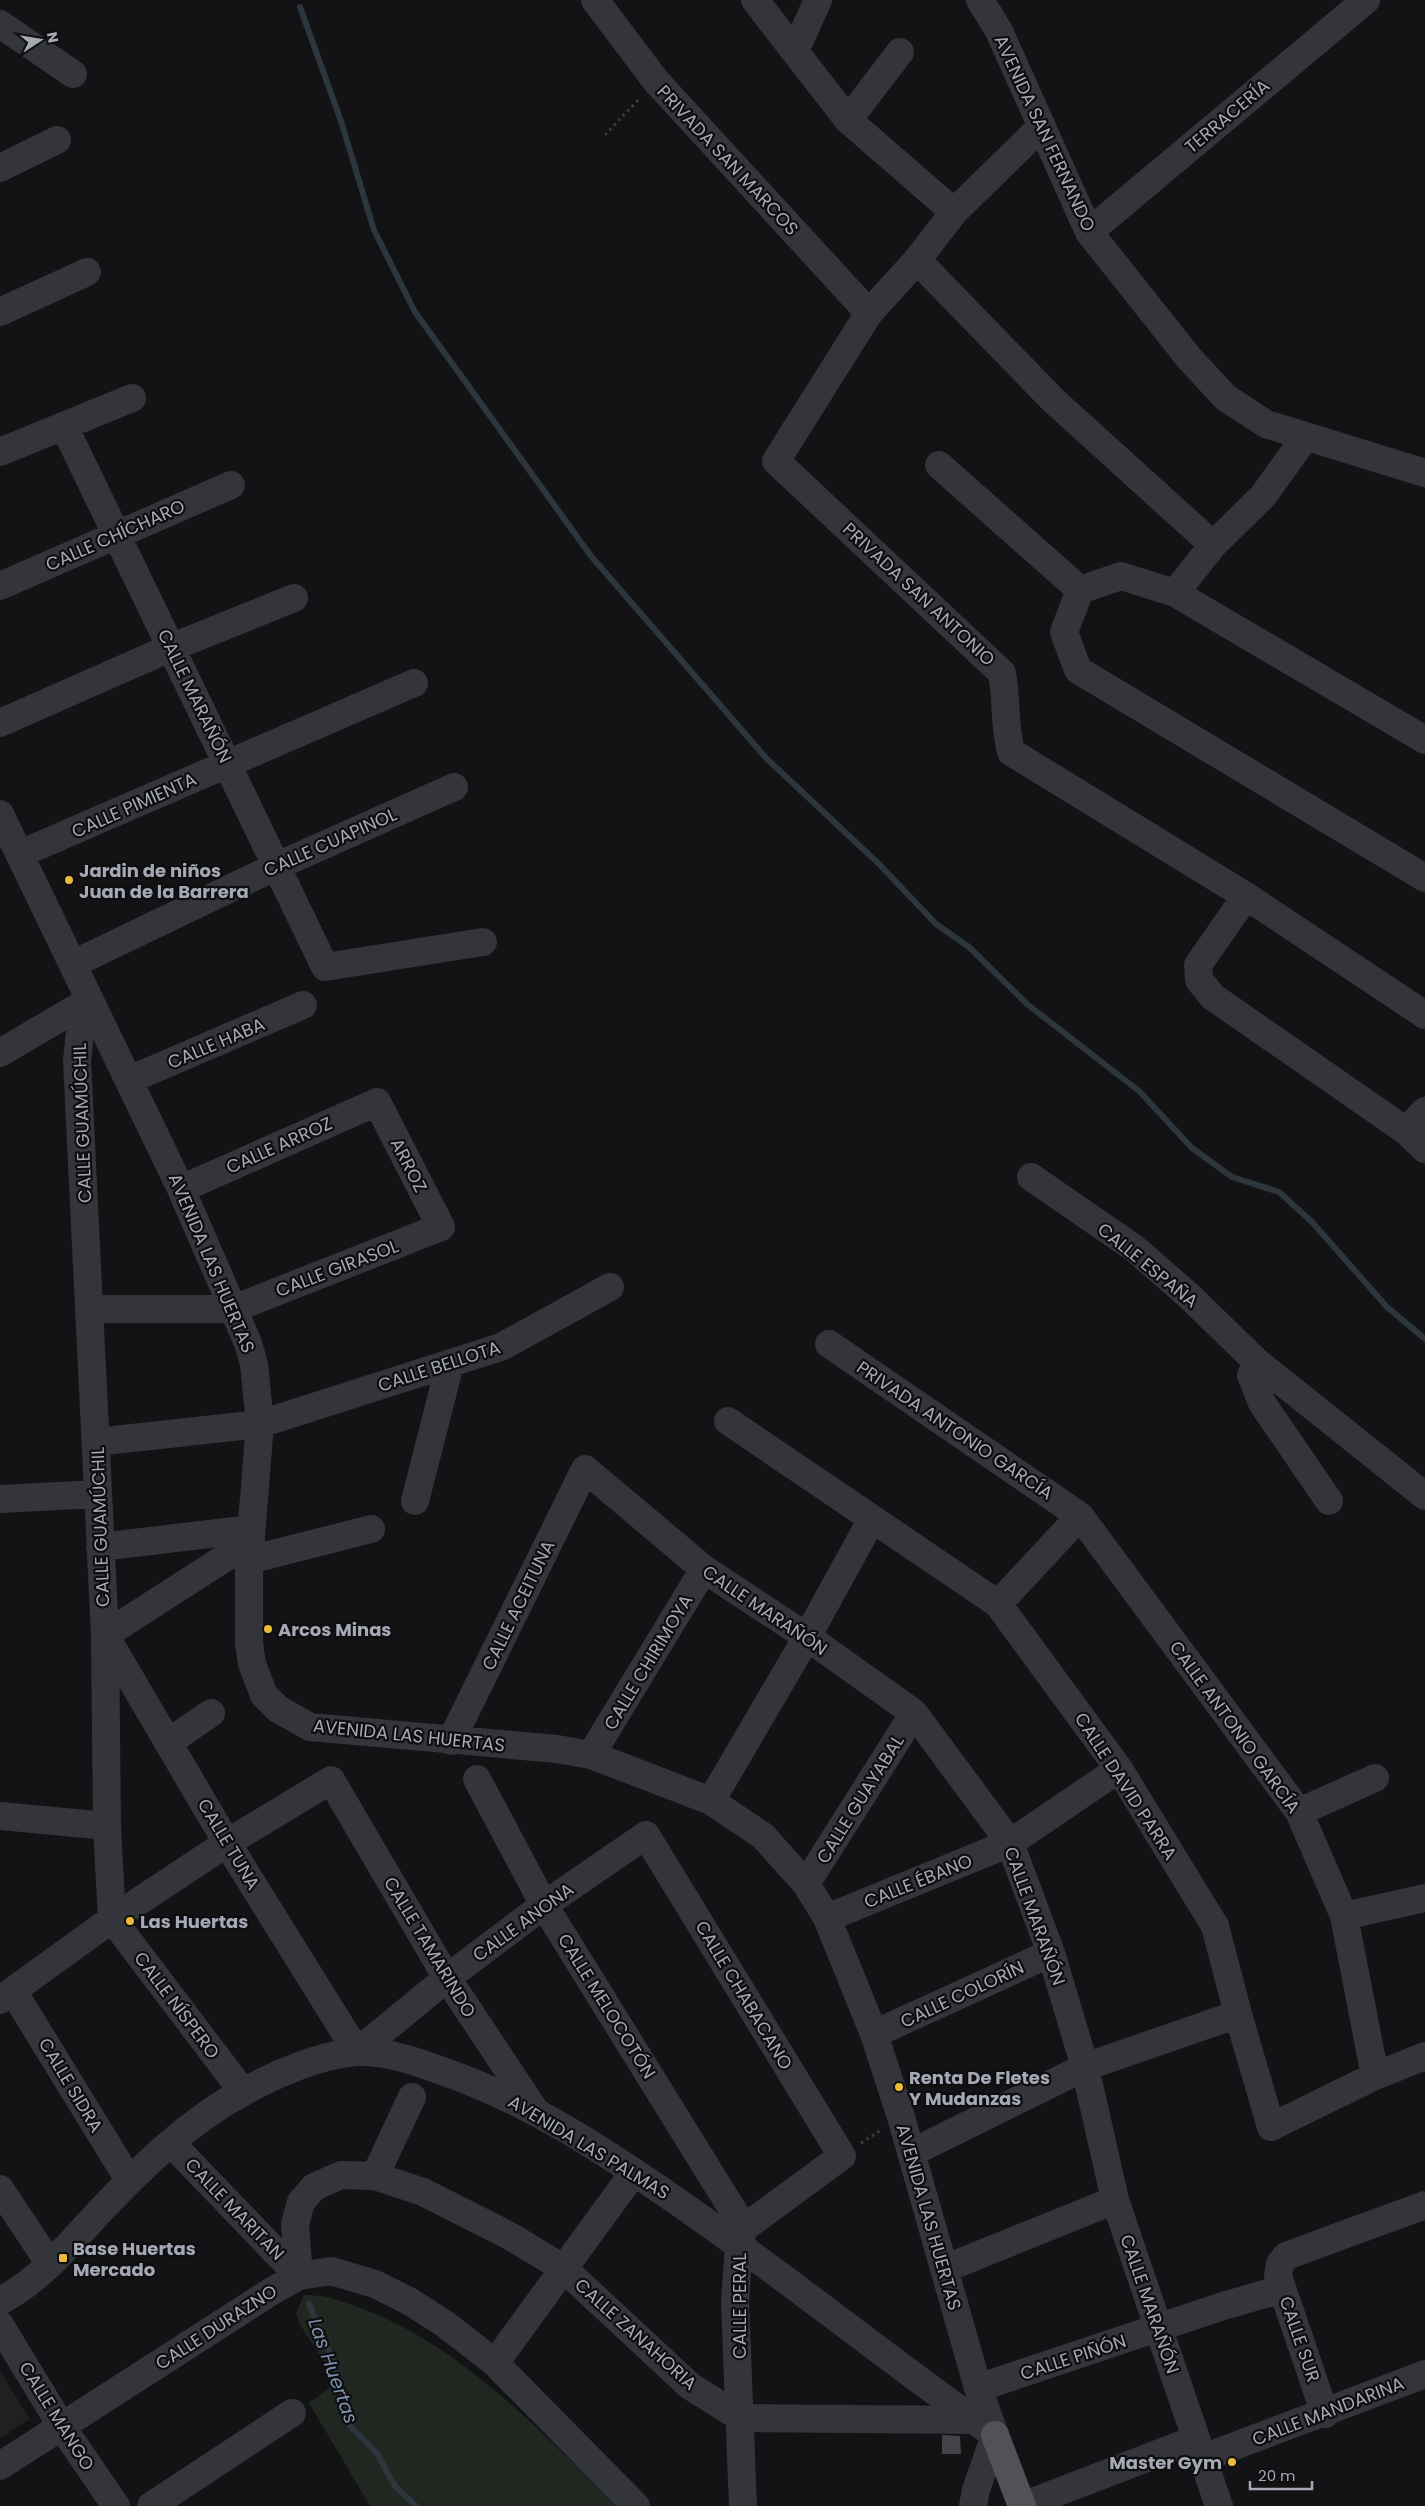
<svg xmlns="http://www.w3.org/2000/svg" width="1425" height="2506" font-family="Poppins,sans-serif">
<rect width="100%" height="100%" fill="#131315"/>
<!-- built -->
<path fill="#201f22" d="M0,2371L30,2419L0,2438Z"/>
<!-- green -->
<path fill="#202721" d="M304,2295C328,2295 341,2301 363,2309C464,2347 541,2433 617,2506H370L309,2403L337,2382L299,2323L296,2313Z"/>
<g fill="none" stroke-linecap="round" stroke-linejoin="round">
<!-- stream -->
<path stroke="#2d353d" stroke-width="6" d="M300,7L341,121L374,230L415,312L591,556L766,758L879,864L936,924L969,947L1027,1004L1139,1091L1192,1148L1232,1177L1279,1192L1312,1222L1387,1307L1425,1339
M309,2304L334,2364L351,2427L376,2452L395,2486L416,2506"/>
</g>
<!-- building -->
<path fill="#424348" d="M942,2435L960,2436L961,2454H942Z"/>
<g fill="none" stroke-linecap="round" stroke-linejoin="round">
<!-- path -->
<path stroke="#3a3c41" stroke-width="3" stroke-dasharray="2.5 4" stroke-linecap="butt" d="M605,135L640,98
M861,2143L881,2130"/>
<!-- minor -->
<path stroke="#34353a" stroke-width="28" d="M595,0L656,81L869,313
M755,0L848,120L954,212
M980,0L999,31L1089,232L1189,358L1225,397L1266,424L1425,473
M0,24L73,74
M795,51L818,0
M848,120L900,52
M1042,126L954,212L917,260L869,313L776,461L1002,673C1007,699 1004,726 1011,752L1246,896L1425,1015
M0,168L57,140
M1089,232L1366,0
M917,260L1053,400L1213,545
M0,312L87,272
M64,426L325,967L483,942
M0,452L132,398
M939,465L1080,590
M0,586L231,485
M1175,593L1213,545L1263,496L1306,436
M0,723L170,648L294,598
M1425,740L1175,593L1121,576L1080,590L1064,632L1078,670L1425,878
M0,814L181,1189L248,1343L254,1364L260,1424L249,1560V1643L252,1664L264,1695L278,1709L310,1727L557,1749L591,1755L711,1801L763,1836L806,1884L827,1918L874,2034L901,2117L978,2388L995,2435L976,2490L973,2506
M20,854L414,683
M1246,896L1198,965L1199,980L1213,997L1406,1131L1425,1149
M73,964L277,866L454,787
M90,1000L80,1031L77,1061L105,1635L107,1826L112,1919
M0,1053L90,1000
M129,1080L303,1005
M1406,1131L1425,1111
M1031,1177L1134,1248L1189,1296L1257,1362L1425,1496
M89,1309H233L441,1227L377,1102L181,1189
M829,1344L1080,1516L1299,1812L1344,1916L1375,2076
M1257,1362L1251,1375L1262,1403L1329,1501
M728,1421L998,1604L1119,1769L1215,1926L1238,2014L1271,2127L1375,2076L1425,2056
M96,1442L260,1424L501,1347L610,1287
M0,1499L98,1494
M415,1501L450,1364
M251,1541L105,1635L227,1843L357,2052L447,1978L544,1905L646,1835L842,2156L744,2228L739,2244L735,2301L743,2506
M100,1547L251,1529
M249,1560L371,1529
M998,1604L1080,1516
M451,1741L585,1469L704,1569L807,1637L914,1713L1010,1843L1051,1953L1085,2067L1115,2200L1219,2506
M169,1742L211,1713
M591,1755L704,1569
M477,1779L544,1905L744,2228
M711,1801L807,1637L872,1519
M1299,1812L1375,1778
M0,1816L107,1826
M806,1884L914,1713
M1344,1916L1425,1898
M827,1918L1010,1843L1119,1769
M112,1919L243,2092
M13,1991L129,2180
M0,2000L112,1919L227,1843L331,1780L447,1978L534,2109
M874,2034L1051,1953
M171,2143L299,2276
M911,2153L1085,2067L1238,2014
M375,2176L412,2097
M0,2189L50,2264
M944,2269L1115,2200
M299,2276L295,2224L301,2202L314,2187L341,2175L375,2176L423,2192L508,2235L563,2268L690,2386L741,2418L974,2420
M0,2301C41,2280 71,2242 102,2209C144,2165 190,2120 245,2091C276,2074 321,2054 358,2052C387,2051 418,2062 445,2072C528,2101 603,2150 675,2200C784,2275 887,2359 995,2435
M0,2325L62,2427L116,2506
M495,2363L634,2172
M978,2388L1223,2306L1282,2289
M1325,2414L1278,2276L1280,2264L1286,2256L1425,2205
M1203,2458L1425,2374
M0,2466L272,2291L299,2276L331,2271L375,2284L409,2301L445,2324L495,2363L636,2506
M151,2506L292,2413
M1022,2506L1196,2439"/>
<!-- major -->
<path stroke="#515258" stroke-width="28" d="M995,2435L1022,2506"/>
</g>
<!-- markers -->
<g fill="#e8bc38" stroke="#0e0e10" stroke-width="2">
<circle cx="69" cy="880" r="5"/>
<circle cx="268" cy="1629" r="5"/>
<circle cx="130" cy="1921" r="5"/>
<circle cx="899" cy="2087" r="5"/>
<rect x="58" y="2253" width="10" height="10" rx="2.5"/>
<circle cx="1232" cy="2462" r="5"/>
</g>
<g text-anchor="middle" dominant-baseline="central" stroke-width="4.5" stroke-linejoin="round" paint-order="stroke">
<!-- street labels -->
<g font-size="18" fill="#a5a9b5" stroke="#0e0e10">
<text transform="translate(1227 116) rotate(-40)">TERRACERÍA</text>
<text transform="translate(1045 133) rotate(65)">AVENIDA SAN FERNANDO</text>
<text transform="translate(728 160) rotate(47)">PRIVADA SAN MARCOS</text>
<text transform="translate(115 535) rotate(-24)">CALLE CHÍCHARO</text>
<text transform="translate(919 594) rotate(43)">PRIVADA SAN ANTONIO</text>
<text transform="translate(195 696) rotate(64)">CALLE MARAÑÓN</text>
<text transform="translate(134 805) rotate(-24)">CALLE PIMIENTA</text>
<text transform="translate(330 842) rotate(-24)">CALLE CUAPINOL</text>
<text transform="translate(216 1043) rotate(-23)">CALLE HABA</text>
<text transform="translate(82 1123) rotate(-92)">CALLE GUAMÚCHIL</text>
<text transform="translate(279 1145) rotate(-24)">CALLE ARROZ</text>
<text transform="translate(409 1165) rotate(63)">ARROZ</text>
<text transform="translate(212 1263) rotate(67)">AVENIDA LAS HUERTAS</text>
<text transform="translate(1148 1265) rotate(39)">CALLE ESPAÑA</text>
<text transform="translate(337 1268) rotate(-21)">CALLE GIRASOL</text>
<text transform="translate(439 1366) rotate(-18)">CALLE BELLOTA</text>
<text transform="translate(955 1430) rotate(34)">PRIVADA ANTONIO GARCÍA</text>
<text transform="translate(100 1527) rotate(-92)">CALLE GUAMÚCHIL</text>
<text transform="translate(518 1605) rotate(-64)">CALLE ACEITUNA</text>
<text transform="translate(765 1610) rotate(34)">CALLE MARAÑÓN</text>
<text transform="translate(648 1662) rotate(-59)">CALLE CHIRIMOYA</text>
<text transform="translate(1235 1727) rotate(54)">CALLE ANTONIO GARCÍA</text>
<text transform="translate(409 1735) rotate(6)">AVENIDA LAS HUERTAS</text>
<text transform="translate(1126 1786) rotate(57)">CALLE DAVID PARRA</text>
<text transform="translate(860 1799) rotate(-58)">CALLE GUAYABAL</text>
<text transform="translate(229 1844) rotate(59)">CALLE TUNA</text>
<text transform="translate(918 1881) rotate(-22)">CALLE ÉBANO</text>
<text transform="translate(1035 1916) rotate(70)">CALLE MARAÑÓN</text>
<text transform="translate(523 1922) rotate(-36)">CALLE ANONA</text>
<text transform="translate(430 1947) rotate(59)">CALLE TAMARINDO</text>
<text transform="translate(962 1994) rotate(-25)">CALLE COLORÍN</text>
<text transform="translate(744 1995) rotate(59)">CALLE CHABACANO</text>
<text transform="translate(177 2005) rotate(53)">CALLE NÍSPERO</text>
<text transform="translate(607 2006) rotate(58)">CALLE MELOCOTÓN</text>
<text transform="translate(71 2085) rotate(59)">CALLE SIDRA</text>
<text transform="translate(589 2147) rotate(31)">AVENIDA LAS PALMAS</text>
<text transform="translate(235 2209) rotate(46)">CALLE MARITAN</text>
<text transform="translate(929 2217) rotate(74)">AVENIDA LAS HUERTAS</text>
<text transform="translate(1150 2304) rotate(71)">CALLE MARAÑÓN</text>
<text transform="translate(739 2306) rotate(-90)">CALLE PERAL</text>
<text transform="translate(216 2327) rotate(-33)">CALLE DURAZNO</text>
<text transform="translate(636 2334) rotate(42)">CALLE ZANAHORIA</text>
<text transform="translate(1300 2339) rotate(71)">CALLE SUR</text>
<text transform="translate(1073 2357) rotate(-18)">CALLE PIÑÓN</text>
<text transform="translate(1328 2411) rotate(-21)">CALLE MANDARINA</text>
<text transform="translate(57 2416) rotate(58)">CALLE MANGO</text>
</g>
<!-- poi labels -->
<g font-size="18" font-weight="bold" fill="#a5a9b5" stroke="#0e0e10" text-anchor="start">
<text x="79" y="870">Jardin de niños<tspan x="79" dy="21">Juan de la Barrera</tspan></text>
<text x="278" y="1629">Arcos Minas</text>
<text x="140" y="1921">Las Huertas</text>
<text x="909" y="2077">Renta De Fletes<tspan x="909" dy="21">Y Mudanzas</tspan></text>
<text x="73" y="2248">Base Huertas<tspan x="73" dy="21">Mercado</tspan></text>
<text x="1222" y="2462" text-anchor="end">Master Gym</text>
</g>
<!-- water labels -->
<g font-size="19" font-style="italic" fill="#7e93ae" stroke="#0e0e10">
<text transform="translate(333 2371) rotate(70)">Las Huertas</text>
</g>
</g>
<!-- north arrow -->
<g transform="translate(40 40) rotate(78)" stroke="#0e0e10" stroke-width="4" paint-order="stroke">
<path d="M0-4L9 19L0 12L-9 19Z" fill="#a5a9b5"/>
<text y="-8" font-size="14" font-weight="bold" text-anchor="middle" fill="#a5a9b5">N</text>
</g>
<!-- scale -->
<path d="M1250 2481v8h62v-8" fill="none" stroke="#a5a9b5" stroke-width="2.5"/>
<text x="1258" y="2481" font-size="15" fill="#a5a9b5" stroke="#0e0e10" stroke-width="4" paint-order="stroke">20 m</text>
</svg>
